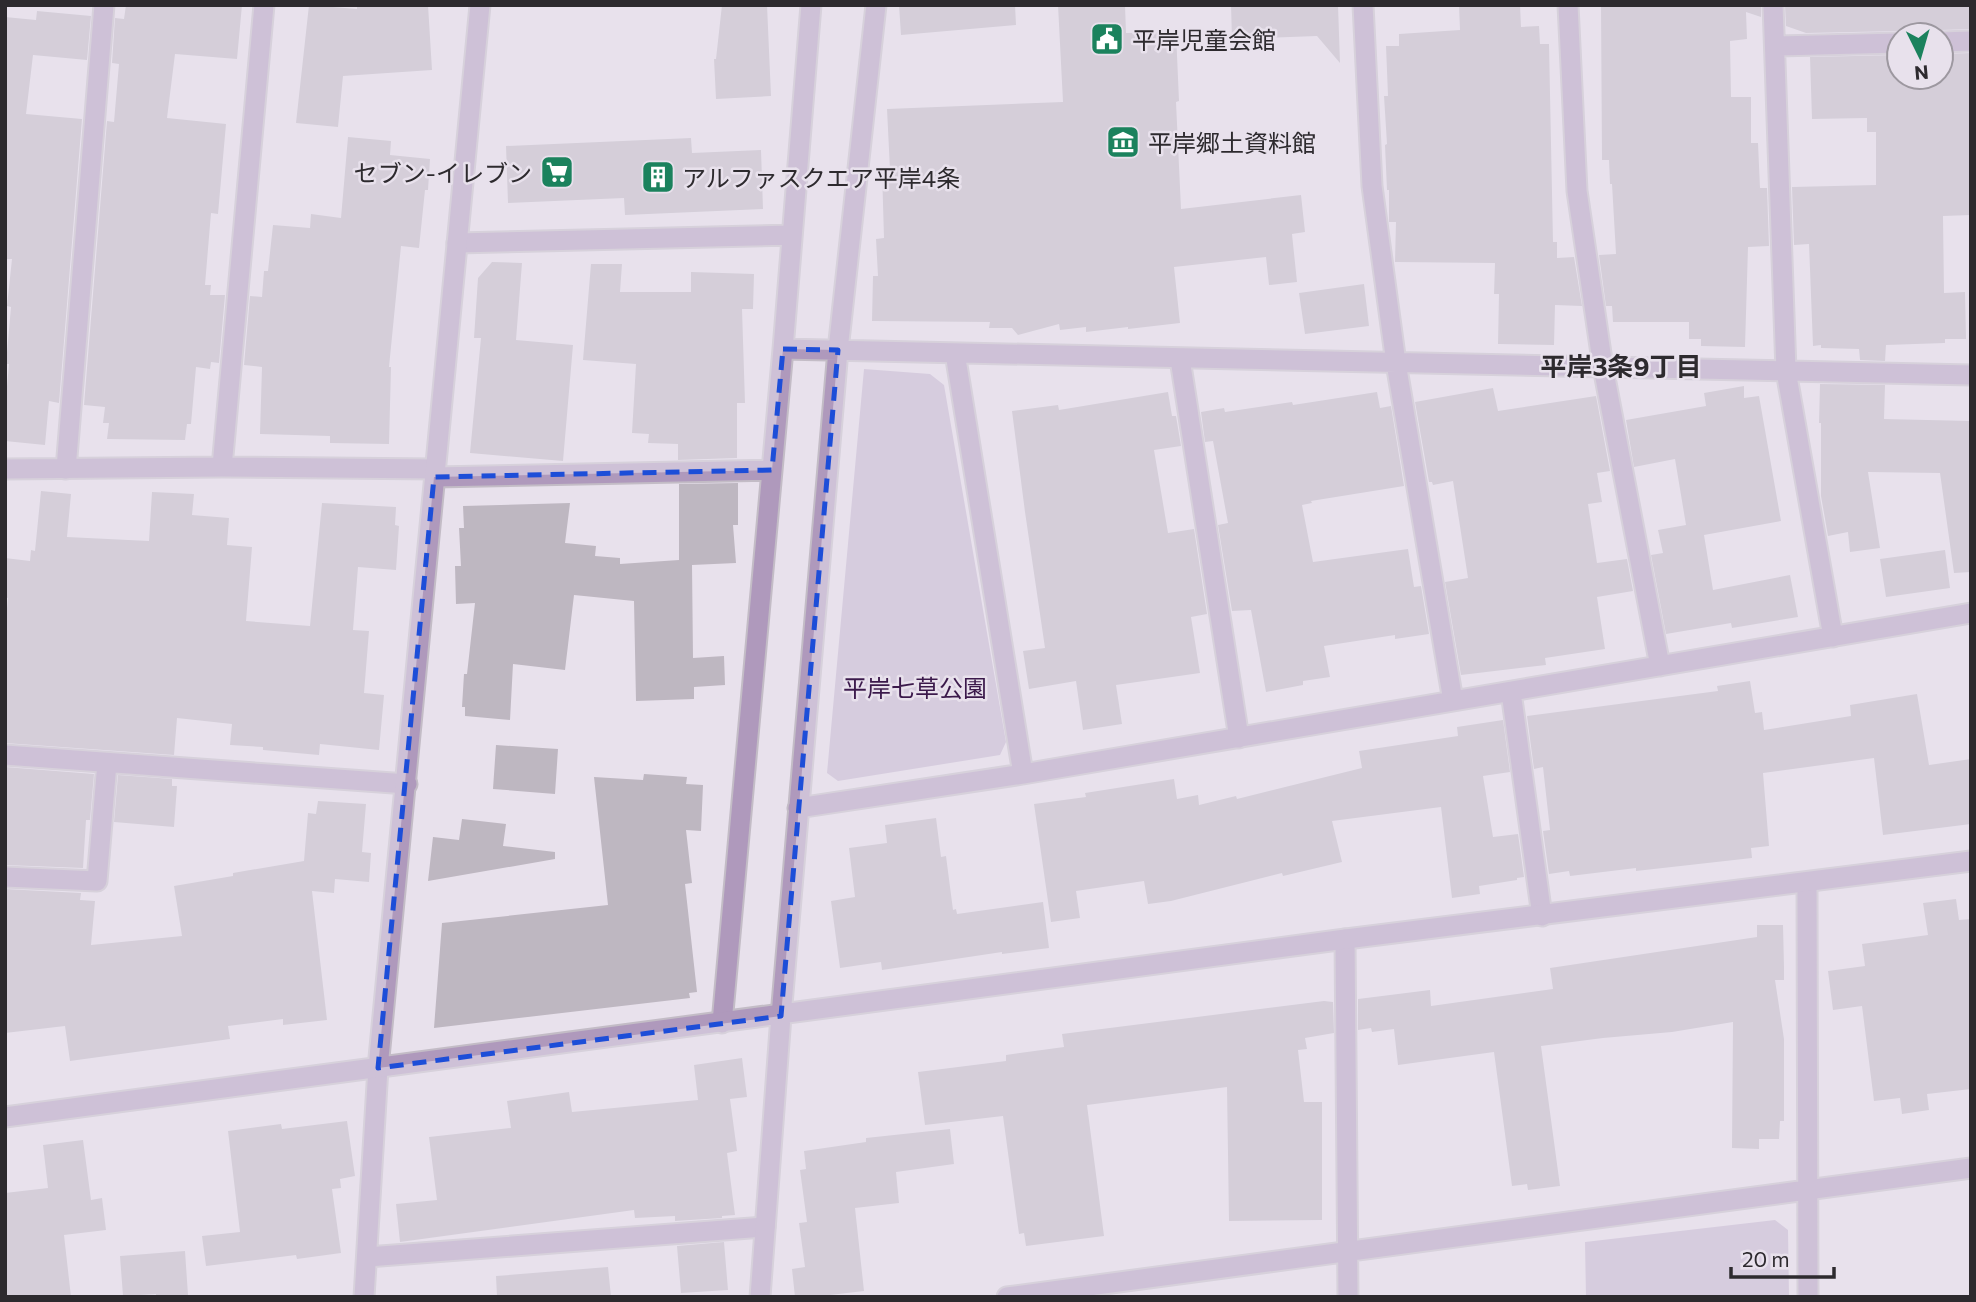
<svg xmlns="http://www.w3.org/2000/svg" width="1976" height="1302" font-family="Commissioner,'Noto Sans JP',sans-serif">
<rect width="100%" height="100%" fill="#e8e1ec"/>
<!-- green -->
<path fill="#c2b2cc" d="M864,369L930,374L944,385L1006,742L1000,755L838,781L827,773Z
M1775,1220L1788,1230L1789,1297H1586L1585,1242Z"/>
<!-- building -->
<path fill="#beb7c1" d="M126,5H242L237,59L175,54L167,118L226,124L218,214L211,213L205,285H211L210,295H225L219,363L211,362L210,369L196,367L191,424H187L185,440L107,439L109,423H103L105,407L84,405L107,121L114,122L119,64L112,63L115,18L124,19Z
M309,5L357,9V5H428L432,70L343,76L338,127L296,123Z
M722,5H767L771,96L716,99L714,59H716Z
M899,5H1015L1016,25L901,35Z
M1058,5H1125L1126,33L1176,32L1179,101L1176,102L1181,209L1301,195L1305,232L1292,234L1297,282L1269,285L1266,257L1174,267L1180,323L1128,329V327L1086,332V327L1060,330L1059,324L1018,335L1012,328H989L990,322L872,321L873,276H878L876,239L884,238L882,170H890L887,109L1063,102Z
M1231,5H1338L1340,63L1317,36L1232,39Z
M1459,5H1520L1521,27L1539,26L1540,44H1549L1553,242H1557V258L1574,257L1582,306L1555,305L1554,345L1498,344L1499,294H1494L1495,263L1395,262L1396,222H1389V190H1387L1385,145L1387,144L1384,96H1388L1386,46H1399V34L1460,30Z
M1601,5H1761V17L1746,12L1747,39L1730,41L1731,97H1751V143H1758L1760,188H1767L1769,246L1748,247L1745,347L1701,346V339H1689V322H1613L1612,306H1606L1599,255L1616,254L1612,184H1610L1609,160H1602Z
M1785,5H1971V29L1941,30L1931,35H1908L1899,31L1806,33L1786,26Z
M37,11L91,16L87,60L33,55L26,114L82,119L59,403L49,401L45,445L5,441V409L9,364H6L11,307L7,306L12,259H5V17L36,20Z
M1971,53V215L1943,216L1944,293L1965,292L1966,339H1945V343L1886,345L1885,361L1860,360L1859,349L1821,348V345L1813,346L1809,244L1794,245L1792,187L1876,185V132H1867V118L1812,119L1810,57L1899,55V77H1941V54Z
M348,137L391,141L390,155L430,159L428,190H425L419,248L401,246L389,367H391L389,444L330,443V436L260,434L262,367L244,365L250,296L262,297L264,271H268L273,225L310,228L311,214L341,218Z
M691,138L692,153L761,150L763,209L625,215L624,198L508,203L506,146Z
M492,262L522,263L516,340L573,345L563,461L470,453L481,338H474L478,278Z
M591,264H622L620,292H691V272L754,274L753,309H742L745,403H737V458L678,460V444L648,443L649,434L632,433L636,364L583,360Z
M1364,284L1369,326L1305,334L1299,293Z
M1820,384L1885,385L1884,419L1971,421V572L1954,573L1940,473L1868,472L1880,548L1850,552L1848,532L1828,536L1821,496V423H1819Z
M1744,386V398L1759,396L1781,521L1704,535L1713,590L1790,575L1798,617L1732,628L1731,623L1666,634L1651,555L1663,553L1658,530L1686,525L1675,459L1634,467L1626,420L1706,406L1704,393Z
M1493,388L1498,411L1596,396L1610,471L1597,473L1602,502L1588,504L1597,563L1627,559L1633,591L1597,597L1605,649L1545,658L1546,665L1461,675L1445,582L1468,578L1453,481L1433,485L1432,482H1429L1415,402Z
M1168,392L1172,416H1176L1181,446L1154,450L1168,533L1194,529L1207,614L1191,617L1200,673L1116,685L1122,724L1083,730L1076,681L1029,689L1023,651L1045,648L1025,512L1012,411L1058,405L1059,410Z
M1377,392L1380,408L1391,406L1404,486L1311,501L1312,503L1302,505L1313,562L1408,549L1414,587L1421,586L1429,634L1395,639V635L1324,646L1330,677L1303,681V685L1266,692L1251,610L1232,611L1218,525L1228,523L1213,441L1205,442L1201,412L1224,408L1225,412L1292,402L1293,405Z
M738,483V525H733L736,563L692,565L693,658L724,656L725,685L694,687V699L636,701L634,601L574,595L565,670L513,664L510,720L465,716V707H462L464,674H467L475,603L456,604L455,566H461L459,528H464L463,506L570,503L565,543L596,546L595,556L620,558V564L679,560V484Z
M41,491L71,494L67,537L149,541L152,492L194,494L192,515L229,518L227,545L252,547L246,621L310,626L322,503L396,507L395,525L399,526L396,570L358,567L353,630L369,631L364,693L384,695L379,750L320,744L319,755L263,750V747L230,745L232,724L177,718L174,755L5,743V630L8,598L5,597V558L30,561L31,550L35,551Z
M1945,550L1950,588L1886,597L1880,559Z
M1750,681L1755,713L1762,712L1764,730L1851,716L1850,705L1917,694L1929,765L1971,759V824L1883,835L1874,758L1763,773L1769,846L1751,848L1752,858L1636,871V868L1570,876L1569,871L1549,874L1543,831L1550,830L1543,767L1534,769L1527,716L1718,691L1717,686Z
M1503,720L1510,772L1483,776L1493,837L1518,834L1524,877L1517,878V880L1479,886L1480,894L1452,898L1441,807L1332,821L1342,862L1283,876L1282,873L1171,901L1148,904L1144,881L1076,891L1080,918L1051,922L1034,804L1086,797L1085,793L1174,779L1177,799L1198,795L1199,805L1236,796L1237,799L1362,768L1359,751L1458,736L1457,727Z
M496,745L558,749L555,794L493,789Z
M5,767L94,774L90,820H86L83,868L5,865Z
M644,774L687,777L686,784L703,785L701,831L686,830L692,883L685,884L697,992L689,993L690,998L434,1028L442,923L608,905L594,777L643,780Z
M118,775L172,779V786H177L174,827L114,822Z
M318,801L366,804L362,852L371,853L369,882L335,879L334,893L312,891L327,1020L283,1025V1019L228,1026L230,1039L70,1061L65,1026L5,1033V889L81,893L80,900L95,901L91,945L182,936L174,886L233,876V873L304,861L308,813L316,814Z
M936,818L941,857L946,856L953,910L956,909L957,914L1043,902L1049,948L1002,954V952L882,970L881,962L840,968L831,901L855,897L849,848L887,843L885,825Z
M462,819L506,824L503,846L555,852V859L428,881L433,837L459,840Z
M1956,899L1959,920L1971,919V1089L1927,1094L1929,1110L1902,1114L1900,1098L1874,1101L1862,1006L1833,1010L1828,971L1865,966L1862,944L1928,935L1923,903Z
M1757,925H1783L1784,967V980H1775L1784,1039V1121H1780L1779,1139H1759V1149L1732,1148L1733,1022L1672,1032L1603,1038L1541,1046L1560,1186L1528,1190L1527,1184L1512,1186L1494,1052L1398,1065L1394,1029L1372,1032L1371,1028L1358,1030V999L1430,990L1431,1006L1553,989L1550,968L1757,937Z
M1324,1001L1333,1002L1334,1033L1305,1038L1307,1049L1298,1050L1304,1102H1322V1220L1229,1221L1227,1087L1087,1105L1104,1236L1026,1246L1024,1233L1019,1234L1003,1116L925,1125L918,1072L1006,1061V1055L1064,1047L1062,1034Z
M742,1058L747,1097L730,1099L737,1151L727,1153L735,1215L722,1216V1218L675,1221V1216L635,1218L634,1210L400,1242L396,1204L437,1200L429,1137L511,1128L507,1101L569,1092L572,1112L698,1100L694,1065Z
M347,1121L355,1176L340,1179L341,1188L332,1189L341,1253L297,1259L296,1255L206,1266L202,1236L240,1232L228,1131L281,1124L282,1129Z
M950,1129L954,1164L896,1172L899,1203L855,1208L864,1291L813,1297H795L792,1269L805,1267L799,1223L807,1222L800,1170L806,1169L804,1151L866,1142V1138Z
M83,1140L91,1200L102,1198L106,1230L64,1235L71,1297H5V1193L48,1188L43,1145Z
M724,1242L728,1290L681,1293L677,1246Z
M185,1251L188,1295L156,1297V1294L123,1296L120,1256Z
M608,1267L611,1297H497L496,1276Z"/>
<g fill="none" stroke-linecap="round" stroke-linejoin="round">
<defs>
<path id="minor" d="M1363,5L1372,186L1396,363L1453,701
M1568,5L1577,191L1603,367L1660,666
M1773,5L1786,371L1833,637
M1941,42L1971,41
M1775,46L1899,43
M457,243L792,235
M783,349L1971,375
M955,353L1023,774
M1180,359L1239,738
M222,467L264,5
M5,469L222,467L435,469
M66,469L104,5
M434,477L772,470
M1511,692L1542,916
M5,755L407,784
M798,808L1023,774L1971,613
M5,877L97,881L107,763
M1807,883L1808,1297
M1345,939L1348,1297
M781,1016L838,350L876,5
M722,1023L783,349L811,5
M367,1257L765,1227
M364,1297L378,1068
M1007,1297L1971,1168"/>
<path id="tertiary" d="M378,1068L480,5
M5,1117C450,1059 894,999 1338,940C1549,912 1760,889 1971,861
M760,1297L781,1016"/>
</defs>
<!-- minor casing -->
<use href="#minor" stroke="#c3bcc6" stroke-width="23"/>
<!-- tertiary casing -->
<use href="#tertiary" stroke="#c3bcc6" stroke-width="23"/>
<!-- minor -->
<use href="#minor" stroke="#af99bc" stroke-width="19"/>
<!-- tertiary -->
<use href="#tertiary" stroke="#af99bc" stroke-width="19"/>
</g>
<!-- marked area -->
<path d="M0 0H1976V1302H0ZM783,349L838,350L781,1016L378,1068L434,477L772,470Z" fill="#e8e1ec" fill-opacity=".55" fill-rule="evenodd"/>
<path fill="none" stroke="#1d4ed8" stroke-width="5" stroke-dasharray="14 9" stroke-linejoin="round" d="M783,349L838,350L781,1016L378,1068L434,477L772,470Z"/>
<!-- icons -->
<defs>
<symbol id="civic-square" viewBox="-11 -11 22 22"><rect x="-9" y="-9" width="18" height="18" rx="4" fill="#1b825d" stroke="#e8e1ec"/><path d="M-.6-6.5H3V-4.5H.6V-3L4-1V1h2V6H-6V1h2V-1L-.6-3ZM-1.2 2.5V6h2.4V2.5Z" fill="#fff"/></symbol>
<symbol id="museum-square" viewBox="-11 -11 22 22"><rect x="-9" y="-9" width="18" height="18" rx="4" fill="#1b825d" stroke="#e8e1ec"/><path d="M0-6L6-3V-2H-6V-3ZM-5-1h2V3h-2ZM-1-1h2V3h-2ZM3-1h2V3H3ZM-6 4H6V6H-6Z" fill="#fff"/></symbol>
<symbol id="supermarket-square" viewBox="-11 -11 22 22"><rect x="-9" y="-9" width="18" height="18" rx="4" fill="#1b825d" stroke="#e8e1ec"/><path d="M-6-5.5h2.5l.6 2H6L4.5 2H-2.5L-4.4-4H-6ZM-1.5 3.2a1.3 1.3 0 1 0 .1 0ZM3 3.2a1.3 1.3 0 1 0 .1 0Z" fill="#fff"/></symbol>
<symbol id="building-square" viewBox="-11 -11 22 22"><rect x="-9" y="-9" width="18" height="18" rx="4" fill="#1b825d" stroke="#e8e1ec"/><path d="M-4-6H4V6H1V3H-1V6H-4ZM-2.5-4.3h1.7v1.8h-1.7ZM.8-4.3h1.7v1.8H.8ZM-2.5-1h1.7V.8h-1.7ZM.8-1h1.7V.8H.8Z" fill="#fff"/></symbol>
</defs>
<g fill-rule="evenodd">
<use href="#civic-square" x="1088" y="20" width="38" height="38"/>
<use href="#museum-square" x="1104" y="123" width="38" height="38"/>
<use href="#supermarket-square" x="538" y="153" width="38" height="38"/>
<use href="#building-square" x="639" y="158" width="38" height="38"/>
</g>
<g text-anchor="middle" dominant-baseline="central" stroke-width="5" stroke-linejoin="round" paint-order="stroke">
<!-- poi labels -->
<g font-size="24" fill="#2d2a2e" stroke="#e8e1ec" text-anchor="start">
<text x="1132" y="39">平岸児童会館</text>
<text x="1148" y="142">平岸郷土資料館</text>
<text x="532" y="172" text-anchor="end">セブン-イレブン</text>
<text x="682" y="177">アルファスクエア平岸4条</text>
</g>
<!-- park labels -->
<g font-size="24" fill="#3b194b" stroke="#e8e1ec">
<text x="915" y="687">平岸七草公園</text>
</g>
<!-- neighbourhood labels -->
<g font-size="26" font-weight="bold" fill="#2d2a2e" stroke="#e8e1ec">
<text x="1621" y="365">平岸3条9丁目</text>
</g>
</g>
<!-- border -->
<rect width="1976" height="1302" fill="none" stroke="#2d2a2e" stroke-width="14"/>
<!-- north arrow -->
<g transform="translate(1920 56) rotate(175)"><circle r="33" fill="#e8e1ec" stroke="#9d98a0" stroke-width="2"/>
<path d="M0-5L12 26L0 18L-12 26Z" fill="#1b825d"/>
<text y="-10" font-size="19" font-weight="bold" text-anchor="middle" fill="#2d2a2e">N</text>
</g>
<!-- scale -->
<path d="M1731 1267v10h103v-10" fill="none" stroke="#2d2a2e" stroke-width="3.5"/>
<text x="1742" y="1267" font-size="21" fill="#2d2a2e" stroke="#e8e1ec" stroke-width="5" paint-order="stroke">20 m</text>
</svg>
